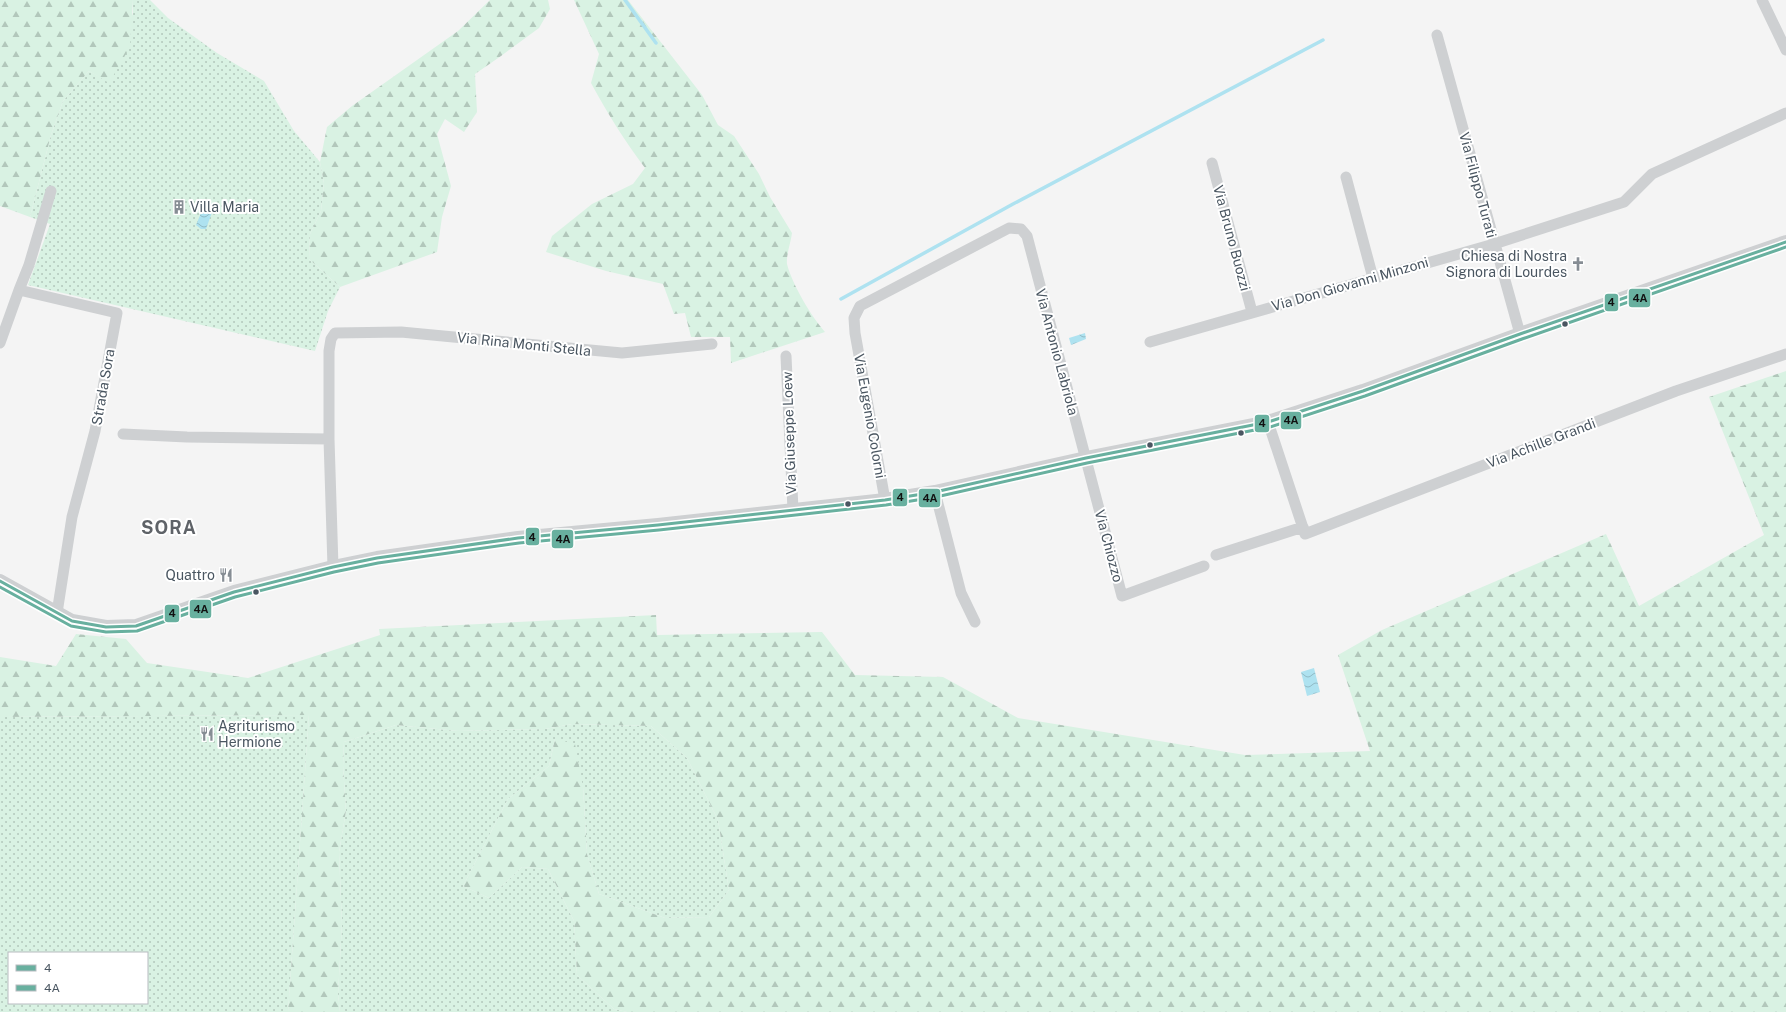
<svg xmlns="http://www.w3.org/2000/svg" width="1786" height="1012" font-family="'Public Sans',sans-serif">
<defs>
<pattern id="grass-dots" width="8" height="8" patternUnits="userSpaceOnUse"><rect width="8" height="8" fill="#d9f2e3"/><path d="M2 2h.1M6 6h.1" fill="none" stroke="#b2c7bb" stroke-width="1.8" stroke-linecap="round"/></pattern>
<pattern id="forest-firs" width="22" height="20" patternUnits="userSpaceOnUse"><rect width="22" height="20" fill="#d9f2e3"/><path d="M5 1l3.5 6h-7zM16 11l3.5 6h-7z" fill="#b2c7bb"/></pattern>
<pattern id="water-waves" width="16" height="10" patternUnits="userSpaceOnUse"><rect width="16" height="10" fill="#aee2f0"/><path d="M0 5q4-4 8 0t8 0" fill="none" stroke="#90bac6"/></pattern>
</defs>
<rect width="100%" height="100%" fill="#f4f4f4"/>
<!-- grass -->
<path fill="url(#grass-dots)" fill-rule="evenodd" d="M133,0H150L168,18L217,53L264,81L294,131L320,162L324,183L321,211L310,234L309,259L340,287L328,311L315,351L28,285L50,224L30,217L51,135L63,101L89,71L109,82L133,13Z
M309,715L288,1012H0V717ZM9,953H147V1003H9Z
M572,724L651,726L687,758L718,820L729,890L709,917L665,918L599,894L587,854L583,787L555,739L549,766L508,799L463,886L489,898L522,867L548,869L574,921L577,975L614,1009L627,1012H340L338,994L342,924L339,852L346,811L343,766L344,742L396,725L458,731L545,729Z"/>
<!-- forest -->
<path fill="url(#forest-firs)" d="M0,0H133L130,47L109,83L89,71L63,101L51,135L30,217L0,206Z
M490,0H548L550,9L539,28L501,56L475,74L477,112L464,132L445,119L437,134L451,186L442,217L437,252L340,287L309,259L310,234L321,211L324,183L320,162L327,127L352,106L458,31Z
M574,0H628L702,95L718,125L734,136L759,174L770,197L792,233C791,242 786,255 787,264C792,284 811,316 825,332L731,363L730,337H691L685,313L674,314L663,284L606,271L546,252L552,236L592,204L633,184L645,168C624,140 608,114 591,83L599,54Z
M1786,371V1012H627L614,1009L577,975L574,921L548,869L522,867L489,898L463,886L508,799L549,766L555,739L575,744L583,787L587,854L599,894L665,918L709,917L729,890L718,820L687,758L651,726L572,724L545,729L458,731L396,725L344,742L343,766L346,811L339,852L342,924L338,994L340,1012H288L309,715L0,717V657L56,666L76,634L126,639L147,663L248,678L380,635L379,629L656,615L657,635L822,632L855,675L943,677L1018,718L1245,755L1370,751L1338,655L1382,630L1606,534L1639,606L1764,535L1709,397Z"/>
<!-- water -->
<path fill="url(#water-waves)" d="M206,201L215,204L206,229H201L196,225Z
M1085,333L1086,339L1071,345L1069,338Z
M1314,668L1320,692L1307,696L1301,672Z"/>
<g fill="none" stroke-linecap="round" stroke-linejoin="round">
<!-- stream -->
<path stroke="#aee2f0" stroke-width="3.5" d="M625,0L656,43
M841,299L1013,204L1323,40"/>
<!-- minor -->
<path stroke="#ced0d2" stroke-width="11" d="M1762,0L1786,50
M1437,35L1520,334
M1212,163L1252,312
M1346,177L1373,278
M19,290L29,265L51,191
M1150,342L1494,244L1624,202L1652,174L1786,113
M0,343L19,290L117,313L95,431L72,517L57,613
M786,356L793,510
M1268,422L1305,534L1676,391L1786,354
M123,434L187,437L329,439L333,567
M329,439V351L331,339L335,333L401,332L622,353L712,344
M935,492L961,593L975,622
M885,500L855,333L854,318L860,306L1009,228L1021,229L1027,236L1122,596L1204,566
M1216,555L1303,527"/>
<!-- tertiary -->
<path stroke="#ced0d2" stroke-width="14" d="M0,581L72,621L106,627L136,626L234,592L333,567L377,558L518,538L658,525L885,500L935,492L1086,458L1268,422L1363,391L1520,334L1786,242"/>
<defs>
<path id="bus-1" d="M0,581L72,621L106,627L136,626L234,592L333,567L377,558L518,538L658,525L885,500L935,492L1086,458L1268,422L1363,391L1520,334L1786,242"/>
<path id="bus-2" d="M0,587L71,626L106,632L137,631L235,597L334,572L378,563L519,543L659,530L886,505L936,497L1087,463L1270,427L1365,396L1522,339L1786,247"/>
</defs>
<!-- bus-1 casing -->
<use href="#bus-1" stroke="#fff" stroke-width="6"/>
<!-- bus-2 casing -->
<use href="#bus-2" stroke="#fff" stroke-width="6"/>
<!-- bus-1 -->
<use href="#bus-1" stroke="#68b09f" stroke-width="3"/>
<!-- bus-2 -->
<use href="#bus-2" stroke="#68b09f" stroke-width="3"/>
</g>
<!-- icons -->
<defs>
<symbol id="building-bare" viewBox="-9 -9 18 18"><path d="M-4-6H4V6H1V3H-1V6H-4ZM-2.5-4.3h1.7v1.8h-1.7ZM.8-4.3h1.7v1.8H.8ZM-2.5-1h1.7V.8h-1.7ZM.8-1h1.7V.8H.8Z" fill="#868d94" stroke="#fff" stroke-width="2.5" paint-order="stroke"/></symbol>
<symbol id="church-bare" viewBox="-9 -9 18 18"><path d="M-1.2-6h2.4v3.5h3.3v2.4h-3.3V6h-2.4V-.1h-3.3v-2.4h3.3Z" fill="#868d94" stroke="#fff" stroke-width="2.5" paint-order="stroke"/></symbol>
<symbol id="restaurant-bare" viewBox="-9 -9 18 18"><path d="M-5-6h1v4h1v-4h1v4h1v-4h1v5L-1.5 .5V6h-2V.5L-5-1ZM5-6V6H3V1.5H1.5Q1.5-4 5-6Z" fill="#868d94" stroke="#fff" stroke-width="2.5" paint-order="stroke"/></symbol>
</defs>
<g fill-rule="evenodd">
<use href="#building-bare" x="169" y="197" width="20" height="20"/>
<use href="#church-bare" x="1568" y="254" width="20" height="20"/>
<use href="#restaurant-bare" x="216" y="565" width="20" height="20"/>
<use href="#restaurant-bare" x="197" y="724" width="20" height="20"/>
</g>
<!-- markers -->
<g fill="#4a5661" stroke="#fff" stroke-width="1.5">
<circle cx="1565" cy="324" r="3.5"/>
<circle cx="1241" cy="433" r="3.5"/>
<circle cx="1150" cy="445" r="3.5"/>
<circle cx="848" cy="504" r="3.5"/>
<circle cx="256" cy="592" r="3.5"/>
</g>
<g text-anchor="middle" dominant-baseline="central" stroke-width="4" stroke-linejoin="round" paint-order="stroke">
<!-- street labels -->
<g font-size="14" fill="#4a5661" stroke="#fff">
<text transform="translate(1478 185) rotate(75)">Via Filippo Turati</text>
<text transform="translate(1232 238) rotate(75)">Via Bruno Buozzi</text>
<text transform="translate(1350 284) rotate(-16)">Via Don Giovanni Minzoni</text>
<text transform="translate(524 344) rotate(6)">Via Rina Monti Stella</text>
<text transform="translate(1057 352) rotate(75)">Via Antonio Labriola</text>
<text transform="translate(103 387) rotate(-80)">Strada Sora</text>
<text transform="translate(870 416) rotate(80)">Via Eugenio Colorni</text>
<text transform="translate(789 433) rotate(-92)">Via Giuseppe Loew</text>
<text transform="translate(1541 443) rotate(-21)">Via Achille Grandi</text>
<text transform="translate(1109 546) rotate(75)">Via Chiozzo</text>
</g>
<!-- poi labels -->
<g font-size="14" fill="#4a5661" stroke="#fff" text-anchor="start">
<text x="190" y="207">Villa Maria</text>
<text x="1567" y="256" text-anchor="end">Chiesa di Nostra<tspan x="1567" dy="16">Signora di Lourdes</tspan></text>
<text x="215" y="575" text-anchor="end">Quattro</text>
<text x="218" y="726">Agriturismo<tspan x="218" dy="16">Hermione</tspan></text>
</g>
<!-- district labels -->
<g font-size="18" font-weight="bold" letter-spacing="1" fill="#5f6368" stroke="#fff">
<text x="169" y="527">SORA</text>
</g>
</g>
<g stroke="#fff" stroke-width="1.5">
<rect x="1628" y="288" width="23" height="20" rx="4" fill="#68b09f"/>
<rect x="1604" y="293" width="15" height="19" rx="4" fill="#68b09f"/>
<rect x="1280" y="411" width="22" height="19" rx="4" fill="#68b09f"/>
<rect x="1254" y="414" width="16" height="19" rx="4" fill="#68b09f"/>
<rect x="892" y="488" width="16" height="19" rx="4" fill="#68b09f"/>
<rect x="918" y="488" width="23" height="20" rx="4" fill="#68b09f"/>
<rect x="525" y="527" width="15" height="19" rx="4" fill="#68b09f"/>
<rect x="551" y="529" width="23" height="20" rx="4" fill="#68b09f"/>
<rect x="189" y="599" width="23" height="20" rx="4" fill="#68b09f"/>
<rect x="164" y="604" width="16" height="19" rx="4" fill="#68b09f"/>
</g>
<g font-size="11" text-anchor="middle" font-weight="bold" fill="#111">
<text x="1640" y="302">4A</text>
<text x="1611" y="306">4</text>
<text x="1291" y="424">4A</text>
<text x="1262" y="427">4</text>
<text x="900" y="501">4</text>
<text x="930" y="502">4A</text>
<text x="532" y="541">4</text>
<text x="563" y="543">4A</text>
<text x="201" y="613">4A</text>
<text x="172" y="617">4</text>
</g>
<!-- legend -->
<rect x="8" y="952" width="140" height="52" fill="#ffffff" stroke="#b7bbc0"/>
<rect x="16" y="965" width="20" height="6" fill="#68b09f" stroke="#b7bbc0"/>
<text x="44" y="972" font-size="12" fill="#4a5661">4</text>
<rect x="16" y="985" width="20" height="6" fill="#68b09f" stroke="#b7bbc0"/>
<text x="44" y="992" font-size="12" fill="#4a5661">4A</text>
</svg>
